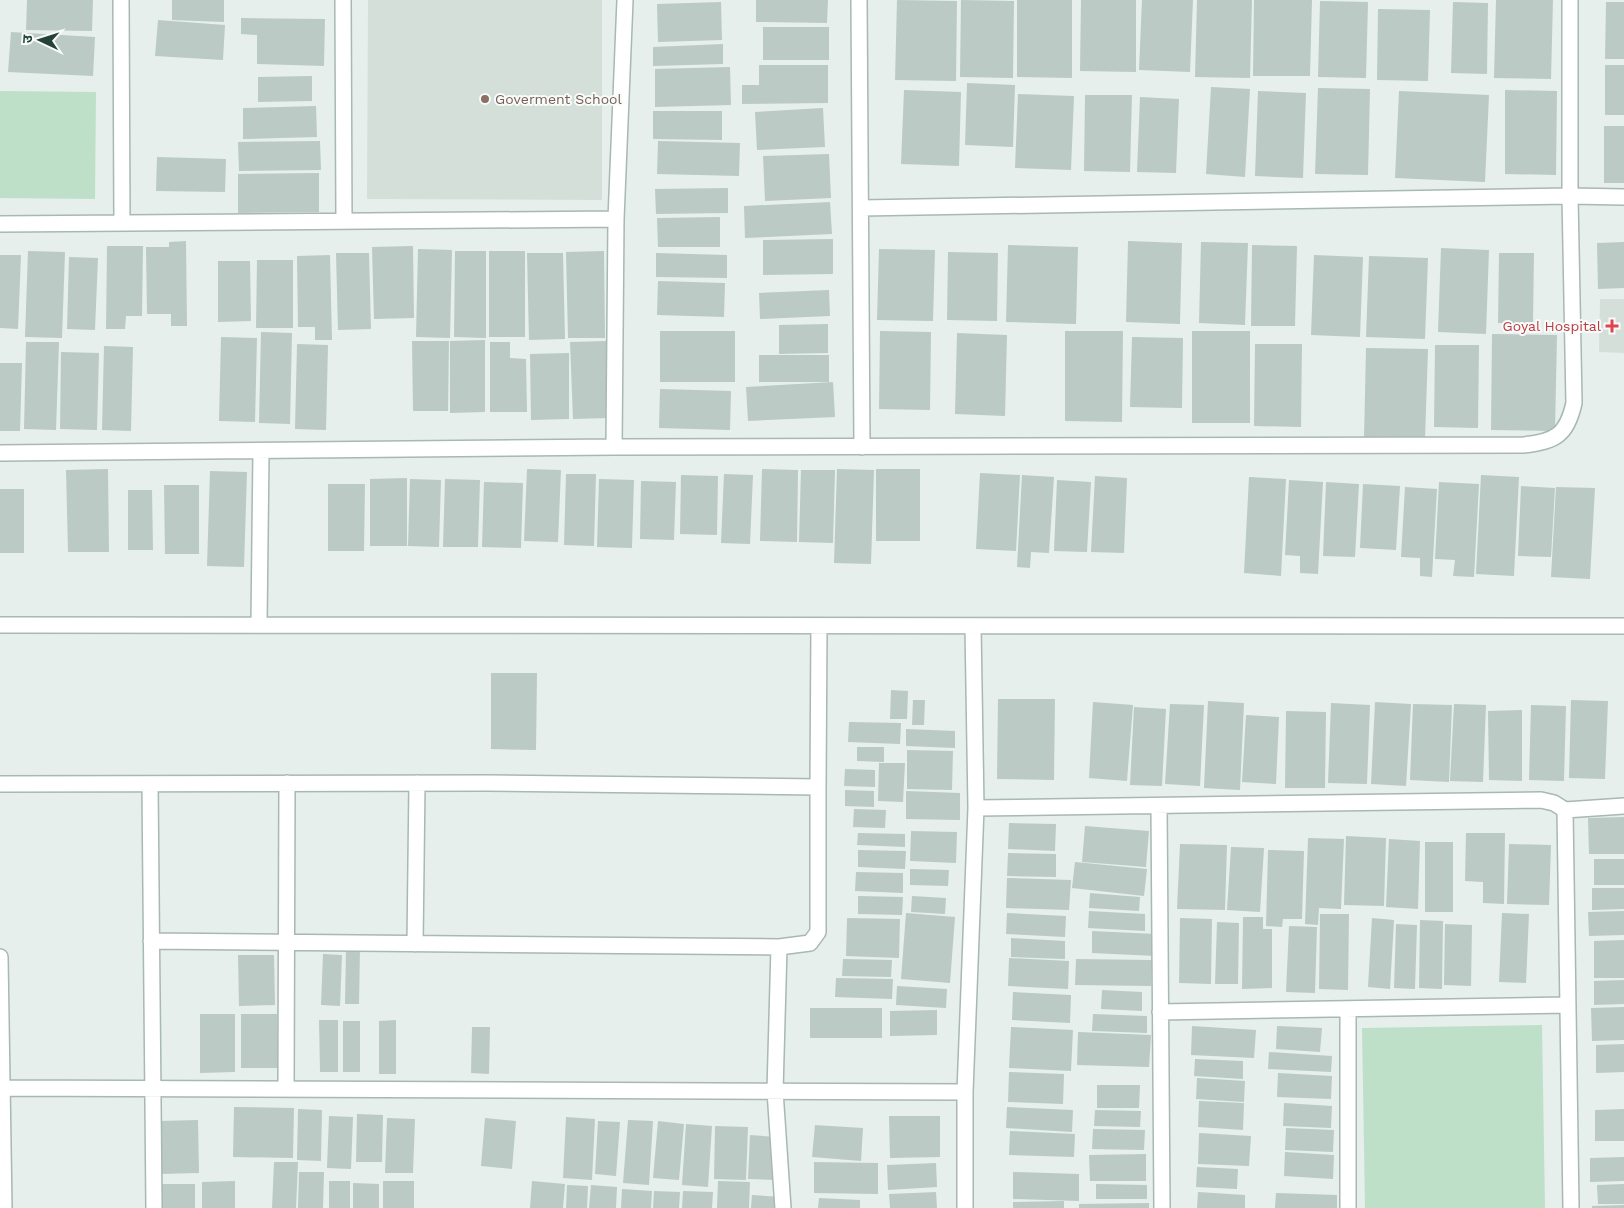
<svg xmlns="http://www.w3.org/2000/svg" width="1624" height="1208" font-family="'Work Sans','Noto Sans Devanagari',sans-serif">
<rect width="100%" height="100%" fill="#e6efeb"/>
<!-- built -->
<path fill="#d4dfda" d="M368,0H602V200L367,199Z
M1600,299H1624V353L1599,352Z"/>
<!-- green -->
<path fill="#bfe0c8" d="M0,91L96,92L95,199L0,198Z
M1542,1025L1545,1208H1365L1362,1028Z"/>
<!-- building -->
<path fill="#bbcac4" d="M27,0H93L92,31L26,30Z
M172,0H224V22L172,20Z
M756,0H828L827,23L756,22Z
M897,0L957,1L956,81L895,80Z
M961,0L1014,1L1013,78L960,77Z
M1017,0H1072V78L1017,77Z
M1081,0H1136V72L1080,71Z
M1142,0H1193L1190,72L1139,70Z
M1197,0H1252L1250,78L1195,77Z
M1254,0H1312L1310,76H1253Z
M1496,0H1553L1551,79L1494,78Z
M1320,1L1368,2L1366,78L1318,77Z
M721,2L722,40L658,42L657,4Z
M1453,2L1488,3L1487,74L1451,73Z
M1606,2H1624V59H1605Z
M1378,9L1430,10L1428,81L1377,80Z
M241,18L325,19L324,66L257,64V35L241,34Z
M158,20L225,25L223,60L155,56Z
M763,27H829V60H763Z
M11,32L95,37L93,76L8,72Z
M723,44V64L653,66V47Z
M759,65H828V103L742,104V85H759Z
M1605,65H1624V115H1605Z
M730,67L731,105L655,107V69Z
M312,76V101L258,102V77Z
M967,83L1015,85L1013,147L965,145Z
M1211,87L1250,89L1245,177L1206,174Z
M1318,88L1370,89L1368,175L1315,174Z
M904,90L961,92L959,166L901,164Z
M1505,90L1557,91L1556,175L1505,174Z
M1258,91L1306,93L1303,178L1255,176Z
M1399,91L1489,95L1485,182L1395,178Z
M1018,94L1074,96L1071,170L1015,168Z
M1085,95H1132L1130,172L1084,171Z
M1140,97L1179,99L1176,173L1137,172Z
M316,106L317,137L243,139V108Z
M823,108L825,147L757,150L755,112Z
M653,111H722V140L653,139Z
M1604,126H1624V183H1604Z
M320,141L321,170L239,171L238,142Z
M658,141L740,143L739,176L657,174Z
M829,154L831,198L765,201L763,156Z
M157,157L226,159L225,192L156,191Z
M319,173V212L238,213V174Z
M728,188V213L656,214L655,189Z
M830,202L832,234L745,238L744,206Z
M720,217V247H658L657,218Z
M833,239V274L763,275V240Z
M186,241L187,326H171V314H147L146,247H169V242Z
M1128,241L1182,243L1180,324L1126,322Z
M1201,242L1248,243L1245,325L1199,323Z
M1624,242V288L1598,289L1597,243Z
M1008,245L1078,247L1076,324L1006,322Z
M1252,245L1297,246L1295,326H1251Z
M107,246H143L142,316H126L125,329H106Z
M413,246L414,318L374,319L372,247Z
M1441,248L1489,250L1486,334L1438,332Z
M418,249L452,250L450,338L416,337Z
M879,249L935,250L933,321L877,320Z
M28,251L65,252L62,338L25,337Z
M455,251H486V338L454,337Z
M489,251H525V337H489Z
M604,251L605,338H568L566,252Z
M948,252L998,253L997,321L947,320Z
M336,253H369L371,329L338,330Z
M527,253H563L565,339L529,340Z
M656,253L727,255V278L656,277Z
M1499,253H1534L1533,323H1498Z
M0,255H21L18,329L0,328Z
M330,255L332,340H315V327H298L297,256Z
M1314,255L1363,257L1360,337L1311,335Z
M1369,256L1428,258L1425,339L1366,337Z
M69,257L98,258L95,330L67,329Z
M257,260H293V328H256Z
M218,261H250L251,321L218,322Z
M658,281L725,283L724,317L657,315Z
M829,290L830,316L760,319L759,293Z
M828,324V353L779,354V325Z
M660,331H735V382H660Z
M880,331L931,332L930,410L879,409Z
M1065,331H1123L1122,422L1065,421Z
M1192,331H1250V423H1192Z
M261,332L292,333L290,424L259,423Z
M957,333L1007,335L1005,416L955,414Z
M1492,334L1557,335L1555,431L1491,430Z
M221,337L257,338L255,422L219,421Z
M1132,337L1183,338L1182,408L1130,407Z
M485,340V412L450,413V341Z
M412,341H449L448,411H413Z
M606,341L609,418L573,419L570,342Z
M26,342H59L56,430L24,429Z
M490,342H510V358L526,359L527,412H490Z
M297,344L328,345L326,430L295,429Z
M1255,344H1302L1301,427L1254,426Z
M1435,345H1479L1478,428L1434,427Z
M104,346L133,347L131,431L102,430Z
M1366,348L1428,349L1425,440L1364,438Z
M61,352L99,353L97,430L60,429Z
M569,353V419L531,420L530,354Z
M759,355H829V382H759Z
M0,363H22L20,431H0Z
M833,382L835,417L748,421L746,387Z
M660,389L731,391L730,430L659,428Z
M108,469L109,552H68L66,470Z
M527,469L561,470L558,542L524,541Z
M762,469L798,470L797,542L760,541Z
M837,469L874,470L871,564L834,563Z
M876,469H920V541H876Z
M801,470H835L833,543L799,542Z
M210,471L247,472L244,567L207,566Z
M980,473L1020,475L1016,551L976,549Z
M566,474H596L594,546L564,545Z
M724,474L753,475L750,544L721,543Z
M681,475L718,476L717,535L680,534Z
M1022,475L1054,477L1049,553L1031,552L1030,568L1017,567Z
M1481,475L1519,477L1514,576L1476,574Z
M1095,476L1127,478L1124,553L1091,552Z
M1249,477L1286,479L1281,576L1244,573Z
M407,478V546H370V479Z
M410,479L441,480L439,547L408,546Z
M445,479L480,480L478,547H443Z
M599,479L634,480L632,548L597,547Z
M1057,480L1091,482L1087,552L1054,551Z
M1289,480L1323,482L1318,574L1300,573V556L1285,555Z
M641,481L676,482L674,540L640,539Z
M484,482L523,483L521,548L482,547Z
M1326,482L1359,484L1355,557L1323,556Z
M1439,482L1479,484L1474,577L1453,576L1455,560L1435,559Z
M328,484H365L364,551H328Z
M1363,484L1400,486L1396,550L1360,548Z
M164,485H199V554H165Z
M1521,486L1555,488L1551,557L1518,556Z
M1405,487L1437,489L1432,577L1420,576V558L1401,557Z
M1556,487L1595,488L1590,579L1551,577Z
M0,489H24V553H0Z
M128,490H152L153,550H128Z
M491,673H537L536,750L491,749Z
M891,690L908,691L907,719H890Z
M998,699H1055L1054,780L997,779Z
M913,700H925L924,725H912Z
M1571,700L1608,701L1605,779L1569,778Z
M1208,701L1244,703L1240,790L1204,788Z
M1093,702L1133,705L1127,781L1089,778Z
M1375,702L1411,704L1406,786L1371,784Z
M1331,703L1370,705L1367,784L1328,783Z
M1170,704L1204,705L1200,786L1165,784Z
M1413,704L1452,705L1449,782L1410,780Z
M1454,704L1486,705L1483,782L1450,781Z
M1531,705L1566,706L1564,781L1529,780Z
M1134,707L1166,709L1162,786L1130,785Z
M1522,710V781L1489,780L1488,711Z
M1286,711L1326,712L1325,788H1285Z
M1246,715L1279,717L1276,784L1242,782Z
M849,722L901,723L900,744L848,742Z
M906,729L955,731V748L906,746Z
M857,747H884V762L857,761Z
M907,750L953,751L952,790L907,789Z
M879,763H905L903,802L878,801Z
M845,769L875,770V787L844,786Z
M845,790L874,791V807L845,806Z
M906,791L960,793V820L906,819Z
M854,809L886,810L885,828L853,827Z
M1624,817V854H1589L1588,818Z
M1009,823L1056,824L1055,851L1008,849Z
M1085,826L1149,831L1146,867L1082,862Z
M911,831L957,832L956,863L910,861Z
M858,833L905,834V847L857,845Z
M1466,833H1505L1504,904L1483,903V882L1465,881Z
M1346,836L1386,838L1384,906L1344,905Z
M1308,838L1344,839L1341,909L1319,908L1318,925L1305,924Z
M1389,839L1420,841L1418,909L1386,907Z
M1425,842H1453V912H1425Z
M1180,844L1227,845L1225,910L1177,909Z
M1509,844L1551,845L1549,905L1507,904Z
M1231,847L1264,848L1260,912L1227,910Z
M858,850L906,851L905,869L858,867Z
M1268,850L1304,851L1302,919H1283L1282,927L1266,926Z
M1008,853L1056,854V877L1007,876Z
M1594,859H1624V885H1594Z
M1075,862L1147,869L1144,896L1072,888Z
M910,869L949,870L948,886L910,885Z
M856,872L903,873V893L855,891Z
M1007,878L1071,880L1069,910L1006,908Z
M1592,888H1624V909L1592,910Z
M1090,893L1140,897L1139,911L1089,908Z
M858,896L903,897L902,915L858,914Z
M912,896L946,898L945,914L911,912Z
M1089,911L1145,914V931L1088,928Z
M1624,911V935L1589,936L1588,912Z
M906,913L955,917L950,983L901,979Z
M1007,913L1066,916L1065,937L1006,934Z
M1502,913L1529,914L1526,983L1499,982Z
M1320,914H1349L1348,990L1319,989Z
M1243,917H1263V929H1272V988L1242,989Z
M847,918L900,919L899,958L846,956Z
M1180,918L1212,919L1211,984L1179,983Z
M1372,918L1394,920L1390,989L1368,987Z
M1420,920L1443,921L1442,989L1419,988Z
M1217,922L1239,923L1238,984H1215Z
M1396,924L1417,925L1415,989L1394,988Z
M1445,924L1472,925L1471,986L1444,985Z
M1289,926L1317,927L1315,993L1286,992Z
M1092,931L1156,934L1155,956L1092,953Z
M1011,938L1065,941V959L1011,957Z
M1624,940V978H1594V941Z
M346,948L360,949L359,1004H345Z
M323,954L342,955L340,1006L321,1005Z
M238,955H274L275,1005L239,1006Z
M1009,958L1069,961L1068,989L1008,986Z
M843,959L892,960L891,977L842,976Z
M1076,959L1152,960L1151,986L1075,985Z
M836,978L893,979L892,999L835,997Z
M1624,980V1004L1594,1005V981Z
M897,986L947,989L946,1008L896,1005Z
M1102,990L1142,992V1011L1101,1009Z
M1013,992L1071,995L1070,1023L1012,1020Z
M1624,1007V1040L1592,1041L1591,1008Z
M810,1008H882V1038H810Z
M937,1010V1035L890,1036V1011Z
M200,1014H235V1072L200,1073Z
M241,1014H277L278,1068H241Z
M1093,1014L1147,1016V1033L1092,1031Z
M319,1020H338V1072H320Z
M396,1020V1074H379V1021Z
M343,1021H360V1072H343Z
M1192,1026L1256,1030L1254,1058L1191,1055Z
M1277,1026L1322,1028L1320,1052L1276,1049Z
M472,1027H490L489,1074L471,1073Z
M1011,1027L1073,1030L1071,1071L1009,1068Z
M1078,1032L1151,1035L1149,1067L1077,1065Z
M1624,1044V1072L1596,1073V1045Z
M1269,1052L1332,1056L1331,1072L1268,1069Z
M1195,1059L1243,1061V1079L1194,1076Z
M1009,1072L1064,1074L1063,1104L1008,1102Z
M1278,1073L1332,1076L1331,1099L1277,1097Z
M1197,1078L1245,1081L1244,1102L1196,1099Z
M1097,1085H1140L1139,1108H1097Z
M1199,1101L1244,1103L1243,1130L1198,1127Z
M1284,1103L1332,1106L1331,1128L1283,1126Z
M234,1107L294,1108L293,1158L233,1157Z
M1007,1107L1073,1110L1072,1132L1006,1128Z
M298,1109L322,1110L321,1161L297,1160Z
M1624,1109V1141H1595V1110Z
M1095,1110L1141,1111L1140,1127L1094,1126Z
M357,1114L383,1115L382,1162H356Z
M329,1116L353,1117L351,1169L327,1168Z
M889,1116H940V1157L890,1158Z
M566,1117L595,1119L592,1180L563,1178Z
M387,1118L415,1119L413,1173H385Z
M485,1118L516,1121L512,1169L481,1166Z
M198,1120L199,1173L159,1174V1121Z
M628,1120L653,1121L649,1185L623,1183Z
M598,1121L620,1122L616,1176L595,1174Z
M658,1121L684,1124L679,1180L653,1178Z
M686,1124L712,1126L708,1187L682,1185Z
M815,1125L863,1128L861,1161L812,1157Z
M715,1126L748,1127L746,1180L714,1179Z
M1286,1128L1334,1130L1333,1152L1285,1150Z
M1093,1129L1145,1130L1144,1150L1092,1149Z
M1010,1131L1075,1134L1074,1157L1009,1155Z
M1199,1133L1251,1136L1249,1166L1198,1164Z
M750,1135L777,1137L775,1180L748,1179Z
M1285,1152L1334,1155L1333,1179L1284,1176Z
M1146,1154V1181H1090L1089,1155Z
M1624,1157V1181L1590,1182V1158Z
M274,1162H298L296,1208H272Z
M814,1162L878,1163V1194L814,1193Z
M936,1163L937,1187L888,1190L887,1165Z
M1197,1167L1238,1169L1237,1189L1196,1187Z
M299,1172H324L323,1208H298Z
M1013,1172L1079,1174V1201L1013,1199Z
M235,1181V1208H202V1182Z
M329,1181H350V1208H329Z
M383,1181H414V1208H383Z
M532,1181L565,1184L563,1208H530Z
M718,1181L750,1182L749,1208H717Z
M353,1183L379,1184V1208H353Z
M161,1184H195V1208H162Z
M1096,1184L1147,1185V1199H1096Z
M1624,1184V1204H1598L1597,1185Z
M567,1185L588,1186L587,1208H566Z
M591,1185L617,1187L616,1208H589Z
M622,1189L652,1191L651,1208H621Z
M654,1191L680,1192L679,1208H653Z
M683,1191L713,1192L712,1208H682Z
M936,1192L937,1208H890L889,1194Z
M1198,1192L1245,1195V1208H1197Z
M1276,1193L1337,1195V1208H1275Z
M752,1195L781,1197L780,1208H751Z
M819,1198L860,1200V1208H818Z
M1064,1201V1208H1013V1202Z
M1149,1203V1208H1079V1204Z
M1624,1205V1208H1592V1206Z"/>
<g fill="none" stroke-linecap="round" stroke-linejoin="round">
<defs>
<path id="minor" d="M121,0L122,223
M343,0L344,221
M859,0L862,447
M861,208L1570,196L1624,197
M0,224L616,219
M614,447L616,219L625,0
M0,453L614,447L1523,445C1555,442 1567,435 1574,403L1570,196V0
M259,624L261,452
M0,625L1624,626
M0,784L487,783L818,787V932L810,943L779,947L151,941
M150,784L154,1208
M818,787L819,626
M1159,806L1162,1208
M976,808L1541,800L1554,803L1565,810L1624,806
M1565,810L1571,1208
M415,944L417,783
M779,947L775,1091L783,1208
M0,957L4,1208
M1160,1012L1568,1005
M2,1088L965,1092
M286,1088L287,783
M965,1208V1092L976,808L973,626
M1348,1208V1009"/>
</defs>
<!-- minor casing -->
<use href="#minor" stroke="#a8b8b2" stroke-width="18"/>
<!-- minor -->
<use href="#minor" stroke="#fff" stroke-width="15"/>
</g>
<!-- markers -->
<circle fill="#8d6e63" stroke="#f7fbf9" stroke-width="2" cx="485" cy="99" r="5"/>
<path fill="#e0444e" stroke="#f7fbf9" stroke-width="2" d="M1609.5 318.5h5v5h5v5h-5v5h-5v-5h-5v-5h5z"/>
<g text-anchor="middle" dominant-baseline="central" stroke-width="4" stroke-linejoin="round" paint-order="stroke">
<!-- education labels -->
<g font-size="14" fill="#785e54" stroke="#f7fbf9" text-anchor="start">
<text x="495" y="99">Goverment School</text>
</g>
<!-- health labels -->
<g font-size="14" fill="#be3a42" stroke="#f7fbf9" text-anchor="end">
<text x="1601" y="326">Goyal Hospital</text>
</g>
</g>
<!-- north arrow -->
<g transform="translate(40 40) rotate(274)" stroke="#f7fbf9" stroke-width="4" paint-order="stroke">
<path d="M0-4L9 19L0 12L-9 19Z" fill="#24423a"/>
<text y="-8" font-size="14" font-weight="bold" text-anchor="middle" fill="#24423a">उ</text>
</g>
</svg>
